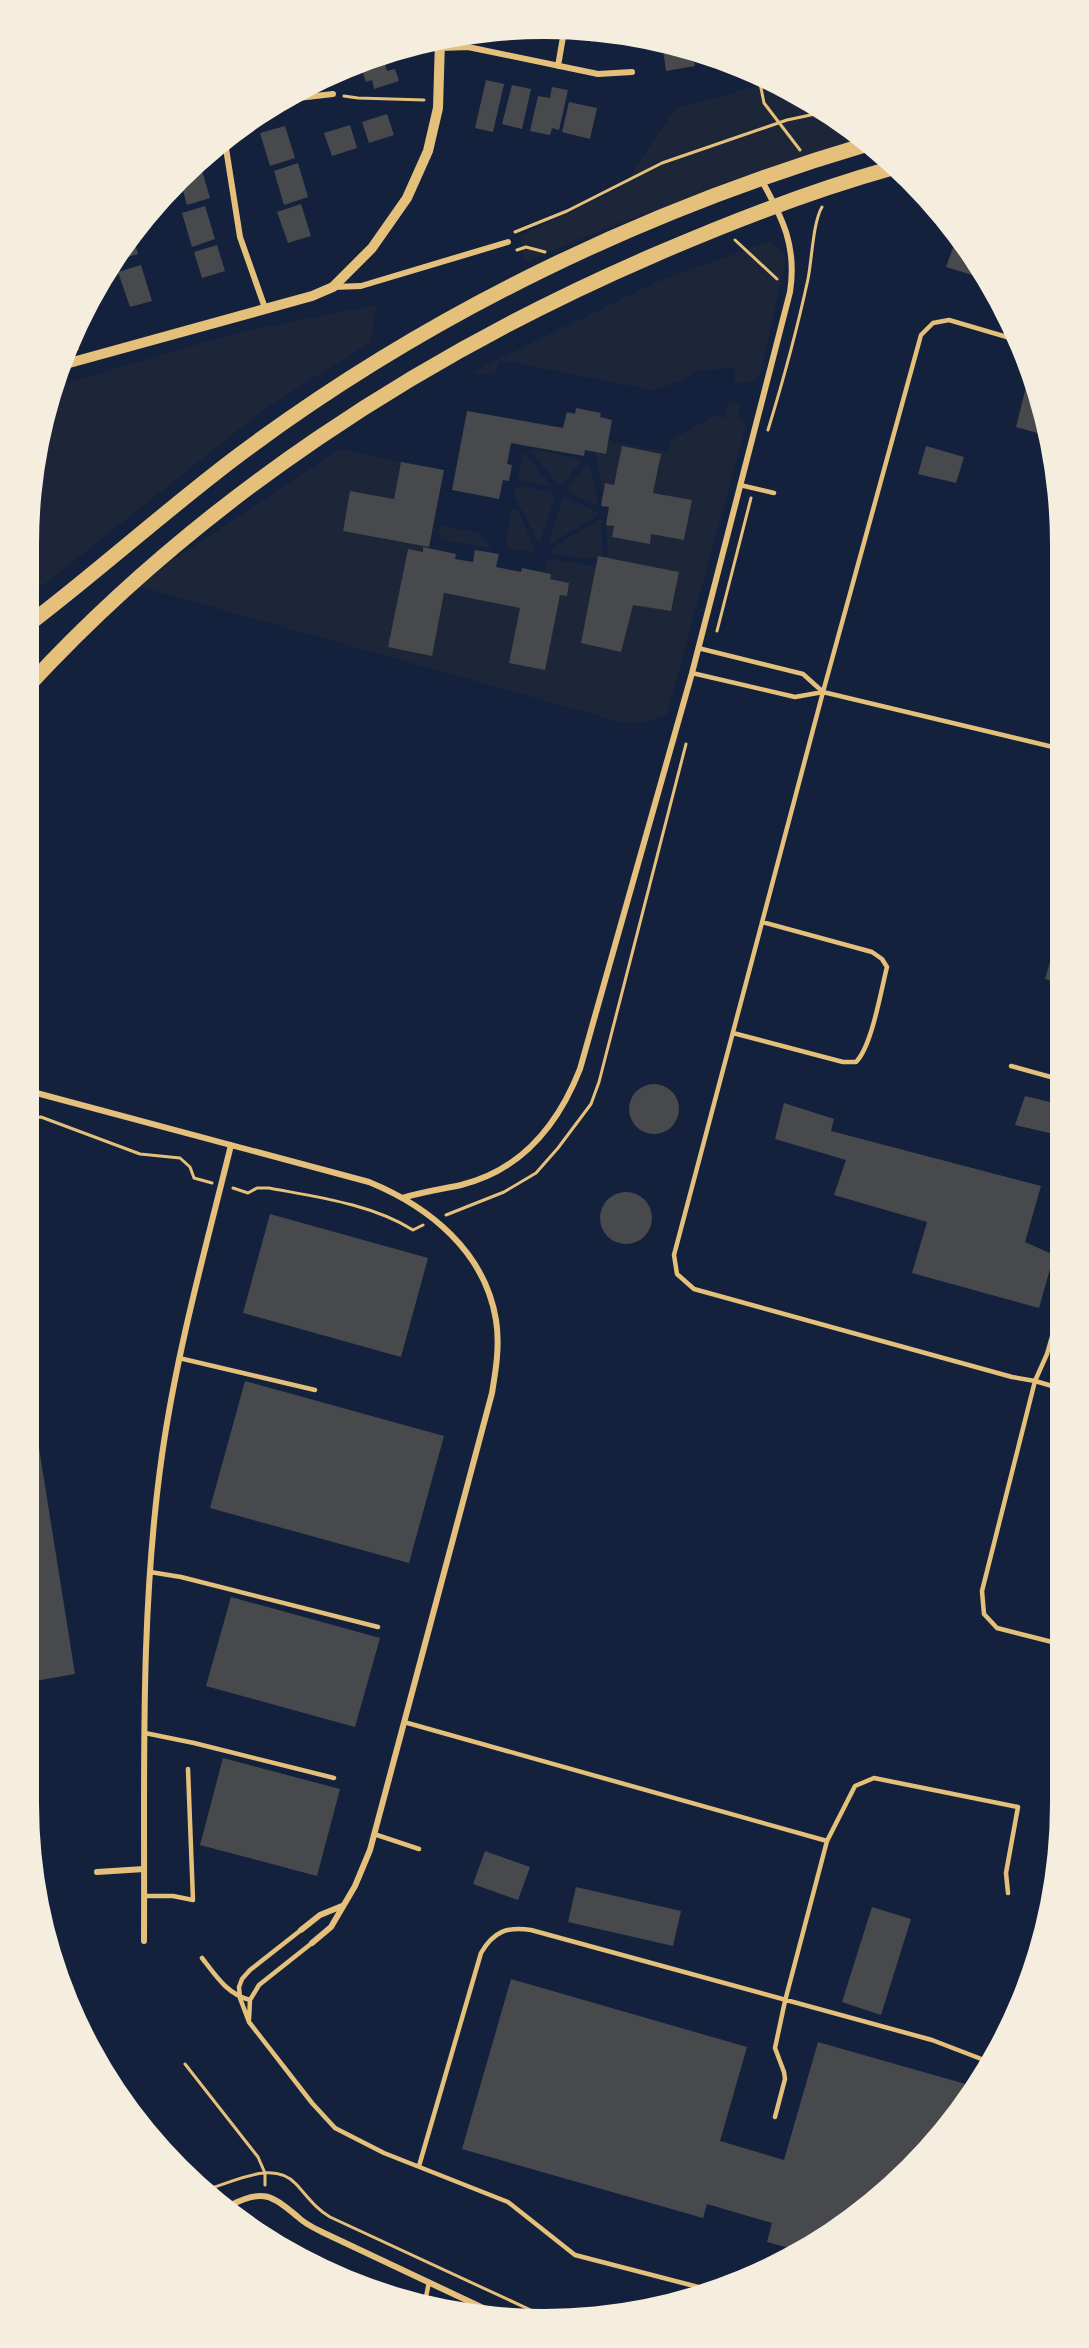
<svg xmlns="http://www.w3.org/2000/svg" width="1089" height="2348" font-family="Mulish,sans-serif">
<rect width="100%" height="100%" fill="#14213d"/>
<!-- green -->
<path fill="#1d2539" d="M768,83L858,135L865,142C750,177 635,213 525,263L520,236L623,186L675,109Z
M770,241L783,251L786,259L761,371C755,384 747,385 734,382L735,368L701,370L675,383L653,390L500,360L494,374L470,373L656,282Z
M376,305L371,342L270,405L38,589L29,577V544L38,444L56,386L240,332Z
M728,402L741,405L737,419L747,422L667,714L649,721L624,723L131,584L158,570L340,449L401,462L394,499L350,491L343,531L424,546L423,552L408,549L388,647L432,655L444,593L520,608L509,663L544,670L560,595L567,596L569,583L550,579L551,574L545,572L547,561L557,560L596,566L598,559L551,554L549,553L550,550L599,519L602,520V557H608L606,525L614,526L612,537L650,543L651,534L685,540L692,500L653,493L660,454L622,447L614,485L605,484L603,492L595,451L608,441L667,452L672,439L714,416L724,418Z
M531,449L578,458L581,462L563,483L559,485L530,452Z
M522,454H526L552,487L518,480Z
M587,464L590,465L598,503L596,505L569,493L568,487Z
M519,486L549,491L555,497L539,544L515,497V489Z
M563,497L598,512V515L547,546Z
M513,509H517L535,549L533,552L508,549L506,547L510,512Z
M444,526L479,533L493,549L443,540L440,537L439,528Z"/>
<!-- building -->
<path fill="#48494c" d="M589,33L623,36V37L591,42Z
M662,43L692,53L695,66L666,71Z
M383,57L387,71L395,69L399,81L374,89L372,80L366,82L360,64Z
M486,80L504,84L493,132L475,128Z
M512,85L531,89L522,129L502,124Z
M552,87L568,90L559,130L552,128L550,135L530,131L538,96L550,98Z
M569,102L597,108L590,139L562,132Z
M387,114L394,135L369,143L362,122Z
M350,125L357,148L332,156L324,133Z
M285,126L295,158L270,166L260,133Z
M298,163L308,197L284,205L274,171Z
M200,164L210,198L187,205L180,180Z
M301,204L311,236L288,243L277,212Z
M205,206L215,239L192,247L182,213Z
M133,237L138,254L114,261L115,258Z
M955,242L962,245L982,278L946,267Z
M217,245L225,271L202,278L194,252Z
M141,265L152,301L130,307L118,272Z
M1029,375L1031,383L1045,435L1016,427Z
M576,408L601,413L600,417L612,420L606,454L585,450L584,456L511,443L507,464L512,465L509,481L503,480L499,499L452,490L467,411L563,428L567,412L575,414Z
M622,446L661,454L653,493L692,500L684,540L651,534L650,544L612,537L614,526L606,525L609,507L601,506L605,483L614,485Z
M926,446L964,457L956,483L918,474Z
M401,462L444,470L429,547L343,531L350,491L394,499Z
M423,547L456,554L455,559L473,562L475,550L499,554L496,567L521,572L522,568L551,574L550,579L569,583L567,596L560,595L545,670L509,663L520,608L444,593L432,656L388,647L408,549L423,552Z
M598,556L679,572L671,611L633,605L621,652L581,643Z
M1057,938H1058V983L1045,979Z
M629 1109a25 25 0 1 1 50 0a25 25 0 1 1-50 0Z
M1025,1096L1058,1104V1135L1015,1125Z
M784,1103L834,1119L831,1131L1041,1186L1025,1242L1054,1255L1039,1308L912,1273L927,1222L834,1195L846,1160L775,1139Z
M600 1218a26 26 0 1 1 52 0a26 26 0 1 1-52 0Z
M270,1214L428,1258L401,1357L243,1313Z
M245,1381L444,1436L409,1563L210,1508Z
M39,1448L75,1674L29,1682V1450Z
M231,1597L380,1638L355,1727L206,1686Z
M223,1758L340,1789L317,1876L200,1845Z
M485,1851L530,1867L518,1900L473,1884Z
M576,1887L681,1911L673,1946L568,1922Z
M872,1907L911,1919L881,2015L842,2002Z
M511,1979L747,2047L720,2141L784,2160L818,2042L969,2085L932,2144L800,2251L767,2242L772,2223L707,2204L703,2218L462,2149Z"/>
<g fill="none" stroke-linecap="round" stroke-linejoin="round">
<!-- path -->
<path stroke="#e5c07b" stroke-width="3" d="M759,78L764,103L800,150
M344,96L358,98L424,100
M515,232L567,211L662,163L787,120L820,113
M735,240L777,279
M517,250L526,247L545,252
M74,336L77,349
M768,430C783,381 797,330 808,279C812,259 813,222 822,207
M717,631L751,498
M29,1118L41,1117L140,1154L180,1158L190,1167L194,1178L212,1183
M233,1188L248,1193L257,1188H269C317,1197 371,1204 413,1230L423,1225
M446,1215L504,1192L536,1173L558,1148L591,1104L599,1082L686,744
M185,2064L258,2157L265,2173V2185
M211,2188C236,2181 274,2160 296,2184C308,2197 315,2208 330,2217L550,2319"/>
<!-- service -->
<path stroke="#e5c07b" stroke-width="4.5" d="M1017,340L949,320L933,323L921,335L823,692L674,1255L677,1274L694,1289L1012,1377L1035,1381L982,1591L984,1614L997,1628L1060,1644
M740,485L774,493
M698,648L803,674L823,692
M692,673L795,697L823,692L1057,748
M733,1033L843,1062H856C872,1046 881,990 887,967L882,959L872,952L762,922
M1011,1066L1058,1079
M1059,1312L1047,1354L1035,1381L1059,1388
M179,1358L315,1390
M150,1572L181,1577L378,1627
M404,1722L827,1841
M145,1733L194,1743L334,1778
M374,1834L419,1849
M145,1896H173L193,1900L188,1769
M301,1930L250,1970L242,1979L239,1987L240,1998L249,2022L312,2103L335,2128L384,2153L508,2202L575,2255L702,2288
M202,1958C216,1976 227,1994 250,2000
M249,2020L250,2000L259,1985L312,1943
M775,2117L785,2079L784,2072L775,2048L785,2001L827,1841L855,1786L874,1778L1018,1807L1006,1873L1008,1893
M419,2166L481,1953C493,1932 507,1926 531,1930L932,2040L984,2060
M425,2302L429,2282"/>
<!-- minor -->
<path stroke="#e5c07b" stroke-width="6" d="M440,48L468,47L598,74L632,72
M558,66L563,37L562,30
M289,99L333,94
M225,142L240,237L265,308
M333,287L361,286L508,242
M29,1091L369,1182C430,1207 485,1252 496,1320C500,1345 496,1369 492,1393L370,1850L355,1886L331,1927L312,1943
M402,1198C422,1192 442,1189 461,1185C522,1170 558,1125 580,1069L692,673L790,292C797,247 783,219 762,181
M97,1872L144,1869
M301,1930L320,1915L342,1906
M144,1941C145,1780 139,1616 162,1455C177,1350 206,1247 231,1145
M231,2205C264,2188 272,2196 298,2217C305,2224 314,2228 322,2232L498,2315"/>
<!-- tertiary -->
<path stroke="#e5c07b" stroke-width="10" d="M62,365L312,296L333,287L372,248L407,198L428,151L438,108L440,40"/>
<!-- primary -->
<path stroke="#e5c07b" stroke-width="15" d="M29,624C100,570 167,509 239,455C426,315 643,210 868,144
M29,685C201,499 420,356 652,256C730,222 810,191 892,168"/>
</g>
<!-- crop -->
<path d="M0 0H1089V2348H0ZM544 39H545A505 505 0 0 1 1050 544V1804A505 505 0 0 1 545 2309H544A505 505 0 0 1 39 1804V544A505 505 0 0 1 544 39Z" fill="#f5edde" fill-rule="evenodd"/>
</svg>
